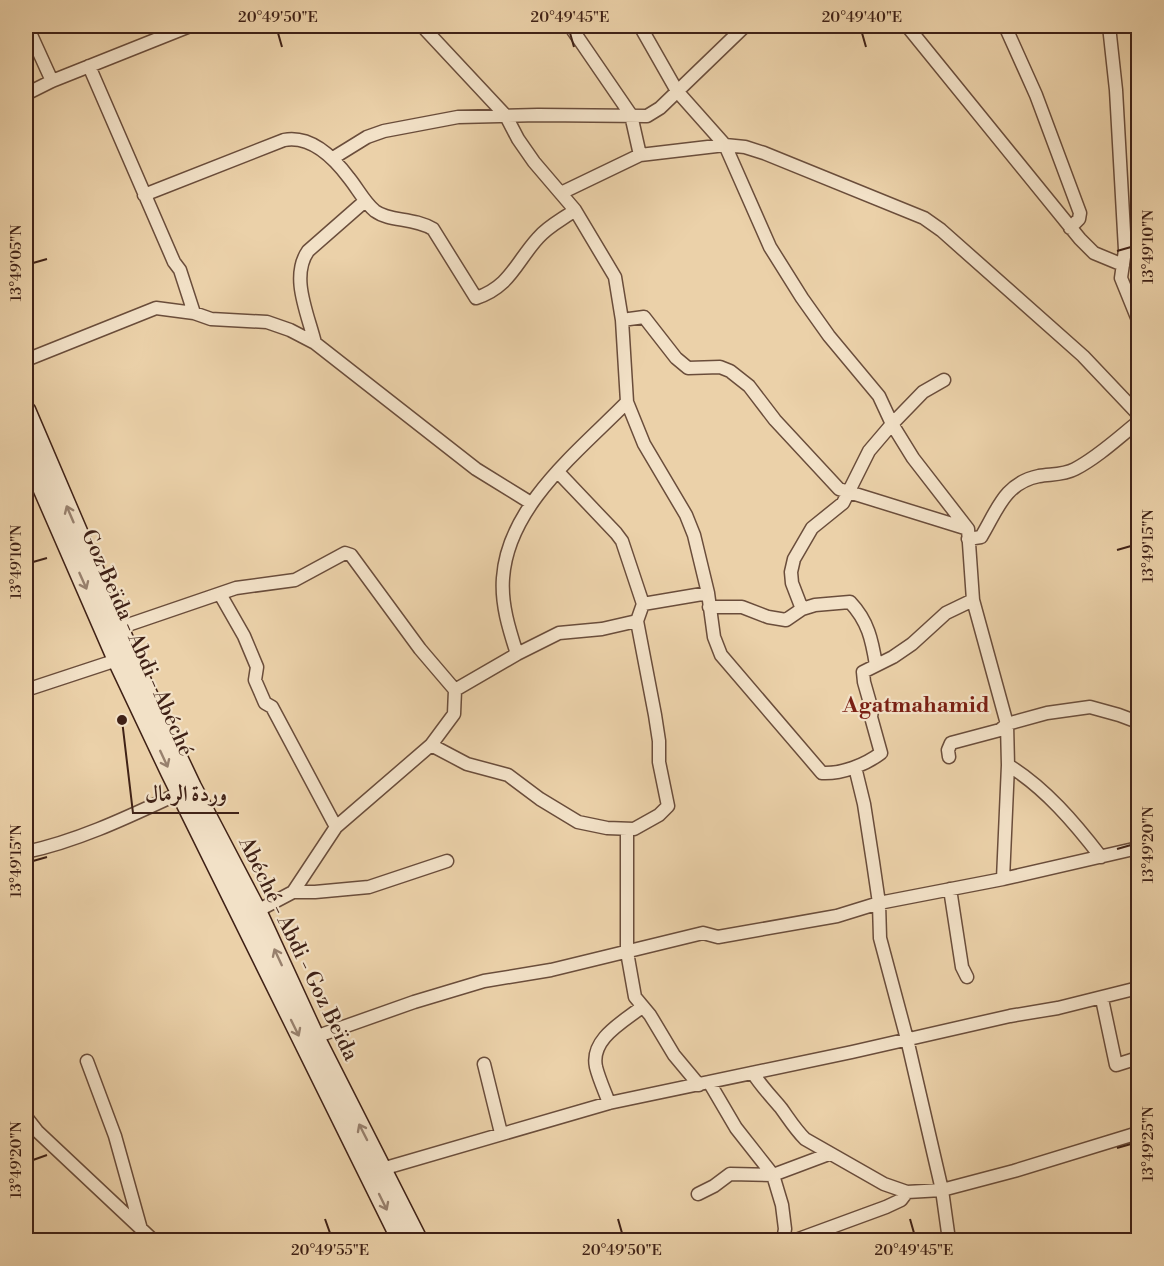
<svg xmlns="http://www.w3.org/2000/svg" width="1164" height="1266" font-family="'Libre Bodoni',Amiri,serif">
<rect width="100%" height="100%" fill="#ebd1a9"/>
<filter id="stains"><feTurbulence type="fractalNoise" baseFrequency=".00333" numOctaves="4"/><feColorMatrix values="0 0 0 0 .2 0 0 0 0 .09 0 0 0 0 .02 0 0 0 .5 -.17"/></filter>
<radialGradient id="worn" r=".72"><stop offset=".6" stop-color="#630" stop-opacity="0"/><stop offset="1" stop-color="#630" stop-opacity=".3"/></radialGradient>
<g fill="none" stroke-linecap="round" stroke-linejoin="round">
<defs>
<path id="minor" d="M27,26L52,81
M422,26L506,116L518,139L534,162L575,210L615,277L622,320L627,402L644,444L686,515L694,535L708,593L714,637L721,655L822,773C842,774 865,765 881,753L871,717L872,710L864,682L863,672L893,657L912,644L946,613L973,600
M570,26L631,115L640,155
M640,26L677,91L725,145L770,247L802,298L829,336L879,396L892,424L913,458L968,529L973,600L1007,724L1008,765L1003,879
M907,26L1080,239L1094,253L1123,265
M1005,26L1036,95L1080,213L1079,219L1070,228
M1109,26L1116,90L1125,250L1121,278L1138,320
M89,66L174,262L180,270L194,313
M26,94L52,81L190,26
M333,158L367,137L384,131L458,117L538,115L647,116L660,108L745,26
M561,193L640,155L725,145L745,147L764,153L924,218L941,230L1083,356L1138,414
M144,195L284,140C311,135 334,158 349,178C358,189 364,202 375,211C390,222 413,217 433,229L476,298C510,287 516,262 538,238C548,226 563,219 575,210
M1125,250L1138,252
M622,320L644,317L676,358L688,368L720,367L730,371L749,386L775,420L839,489L968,529
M315,343C308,314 290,277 308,251L365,201
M26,360L156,308L194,313L211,319L267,322L290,330L315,343L476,469L531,503
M968,539L981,537C997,511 1004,483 1039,476C1051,474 1064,475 1075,469C1098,457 1118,438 1138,422
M220,594L244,636L257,667L255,680L265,703L272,707L336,827
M643,604L708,593
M709,607H742L768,617L786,620L802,609L815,605L850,602C868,621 872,640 876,665
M802,609L792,583L791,572L794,559L812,528L843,503L869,451L892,424L923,392L944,380
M119,628L236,588L295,580L345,553L351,555L420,649L455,690L454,714L431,745L336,827L293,892L257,911
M517,654C509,629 501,604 503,578C508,505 580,450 627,402
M26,690L117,660
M455,690L517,654L559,633L602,629L637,621
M431,745L467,764L508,775L540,799L578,822L607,828L634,829L659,815L668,806L659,762V741L655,715L637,621L643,604L622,541L616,533L558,472
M949,757L948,750L951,743L1000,730L1007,724L1047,713L1090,707L1119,715L1135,721L1138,725
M1008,765C1045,788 1074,822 1101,857
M855,767L864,804L873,862L879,903L880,938L907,1039L942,1190L949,1240
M627,830V952L635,997L650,1015L674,1055L699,1085
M26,852C82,840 134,814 186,790
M950,889L962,967L967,977
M293,892H315L369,887L447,861
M1102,999L1116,1065L1138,1058
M315,1037L414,1002L484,981L551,970L703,933L718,937L837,916L879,903L1003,879L1138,848
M87,1061L115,1136L144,1240
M484,1064L501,1133
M753,1073C761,1086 771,1096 781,1108C789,1119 795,1129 805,1139L884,1184L907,1192L942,1190L1014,1171L1138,1133
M709,1082L736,1128L773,1175L782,1205L785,1229L783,1240
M609,1103C605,1092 599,1079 596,1067C590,1039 623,1022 642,1007
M26,1117L37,1131L153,1240
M382,1169L609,1103L852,1052L1010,1016L1058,1008L1138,988
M698,1194L714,1186L730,1174L773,1175L829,1154
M796,1240L886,1207L901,1200L907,1192"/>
<path id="secondary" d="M26,410L144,686L192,787L257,911L315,1037L418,1240
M26,451L117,660L170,772L401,1240"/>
</defs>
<!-- minor casing -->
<use href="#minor" stroke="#6a4d3b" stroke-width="15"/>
<!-- secondary casing -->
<use href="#secondary" stroke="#3f2116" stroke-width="21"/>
<!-- minor -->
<use href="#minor" stroke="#f2e1c7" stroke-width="12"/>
<!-- secondary -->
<use href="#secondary" stroke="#f2e1c7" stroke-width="18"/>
</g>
<!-- one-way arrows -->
<defs><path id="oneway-shaft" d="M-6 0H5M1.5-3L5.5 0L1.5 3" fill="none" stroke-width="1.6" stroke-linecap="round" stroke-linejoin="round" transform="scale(1.5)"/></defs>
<g stroke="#98816e">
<use href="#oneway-shaft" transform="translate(70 514) rotate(-113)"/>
<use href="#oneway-shaft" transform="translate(83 581) rotate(66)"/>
<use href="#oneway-shaft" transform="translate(164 759) rotate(65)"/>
<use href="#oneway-shaft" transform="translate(278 957) rotate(-115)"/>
<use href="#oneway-shaft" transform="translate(295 1028) rotate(64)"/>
<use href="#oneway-shaft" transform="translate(363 1132) rotate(-117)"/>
<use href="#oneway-shaft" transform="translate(383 1202) rotate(64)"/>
</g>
<!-- ticks -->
<path fill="none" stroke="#3f2116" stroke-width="2" d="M278,33L282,47M570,33L574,47M862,33L866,47M1117,251L1131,247M33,263L47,259M1117,550L1131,546M33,562L47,558M1117,849L1131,845M33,861L47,857M1117,1148L1131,1144M33,1160L47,1155M325,1219L330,1233M618,1219L622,1233M910,1219L914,1233"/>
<g text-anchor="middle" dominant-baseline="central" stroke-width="4.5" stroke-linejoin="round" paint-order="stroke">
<!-- street labels -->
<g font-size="21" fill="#3f2116" stroke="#f2e1c7">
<text transform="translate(137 643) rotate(66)">Goz Beïda - Abdi - Abéché</text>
<text transform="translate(298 949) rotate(64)">Abéché - Abdi - Goz Beïda</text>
</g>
<!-- neighbourhood labels -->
<g font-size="22" font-weight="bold" fill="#7a1f14" stroke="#f2e1c7">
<text x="916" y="705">Agatmahamid</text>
</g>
</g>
<!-- callouts -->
<path fill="none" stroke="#3f2116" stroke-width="2" d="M122 720L133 813H239"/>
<circle fill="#3f2116" stroke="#f2e1c7" stroke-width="2" cx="122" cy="720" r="6"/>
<g font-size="22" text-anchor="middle" font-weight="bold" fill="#3f2116" stroke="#f2e1c7" stroke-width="4.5" stroke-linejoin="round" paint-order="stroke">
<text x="186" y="801">وردة الرمال</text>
</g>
<!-- margin -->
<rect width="1164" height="1266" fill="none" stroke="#ebd1a9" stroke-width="66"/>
<rect x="33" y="33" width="1098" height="1200" fill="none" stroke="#3f2116" stroke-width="2"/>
<g font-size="15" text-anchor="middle" fill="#3f2116">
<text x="278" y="22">20°49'50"E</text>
<text x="570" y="22">20°49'45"E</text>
<text x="862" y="22">20°49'40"E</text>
<text transform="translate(1148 247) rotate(-90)" y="5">13°49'10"N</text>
<text transform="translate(16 263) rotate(-90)" y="5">13°49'05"N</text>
<text transform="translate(1148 546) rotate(-90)" y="5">13°49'15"N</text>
<text transform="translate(16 562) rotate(-90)" y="5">13°49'10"N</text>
<text transform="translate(1148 845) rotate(-90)" y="5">13°49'20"N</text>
<text transform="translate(16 861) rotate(-90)" y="5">13°49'15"N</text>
<text transform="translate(1148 1144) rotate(-90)" y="5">13°49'25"N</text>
<text transform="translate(16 1160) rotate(-90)" y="5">13°49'20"N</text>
<text x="330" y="1255">20°49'55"E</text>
<text x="622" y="1255">20°49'50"E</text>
<text x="914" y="1255">20°49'45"E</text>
</g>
<rect width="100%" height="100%" filter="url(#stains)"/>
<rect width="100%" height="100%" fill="url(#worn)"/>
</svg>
